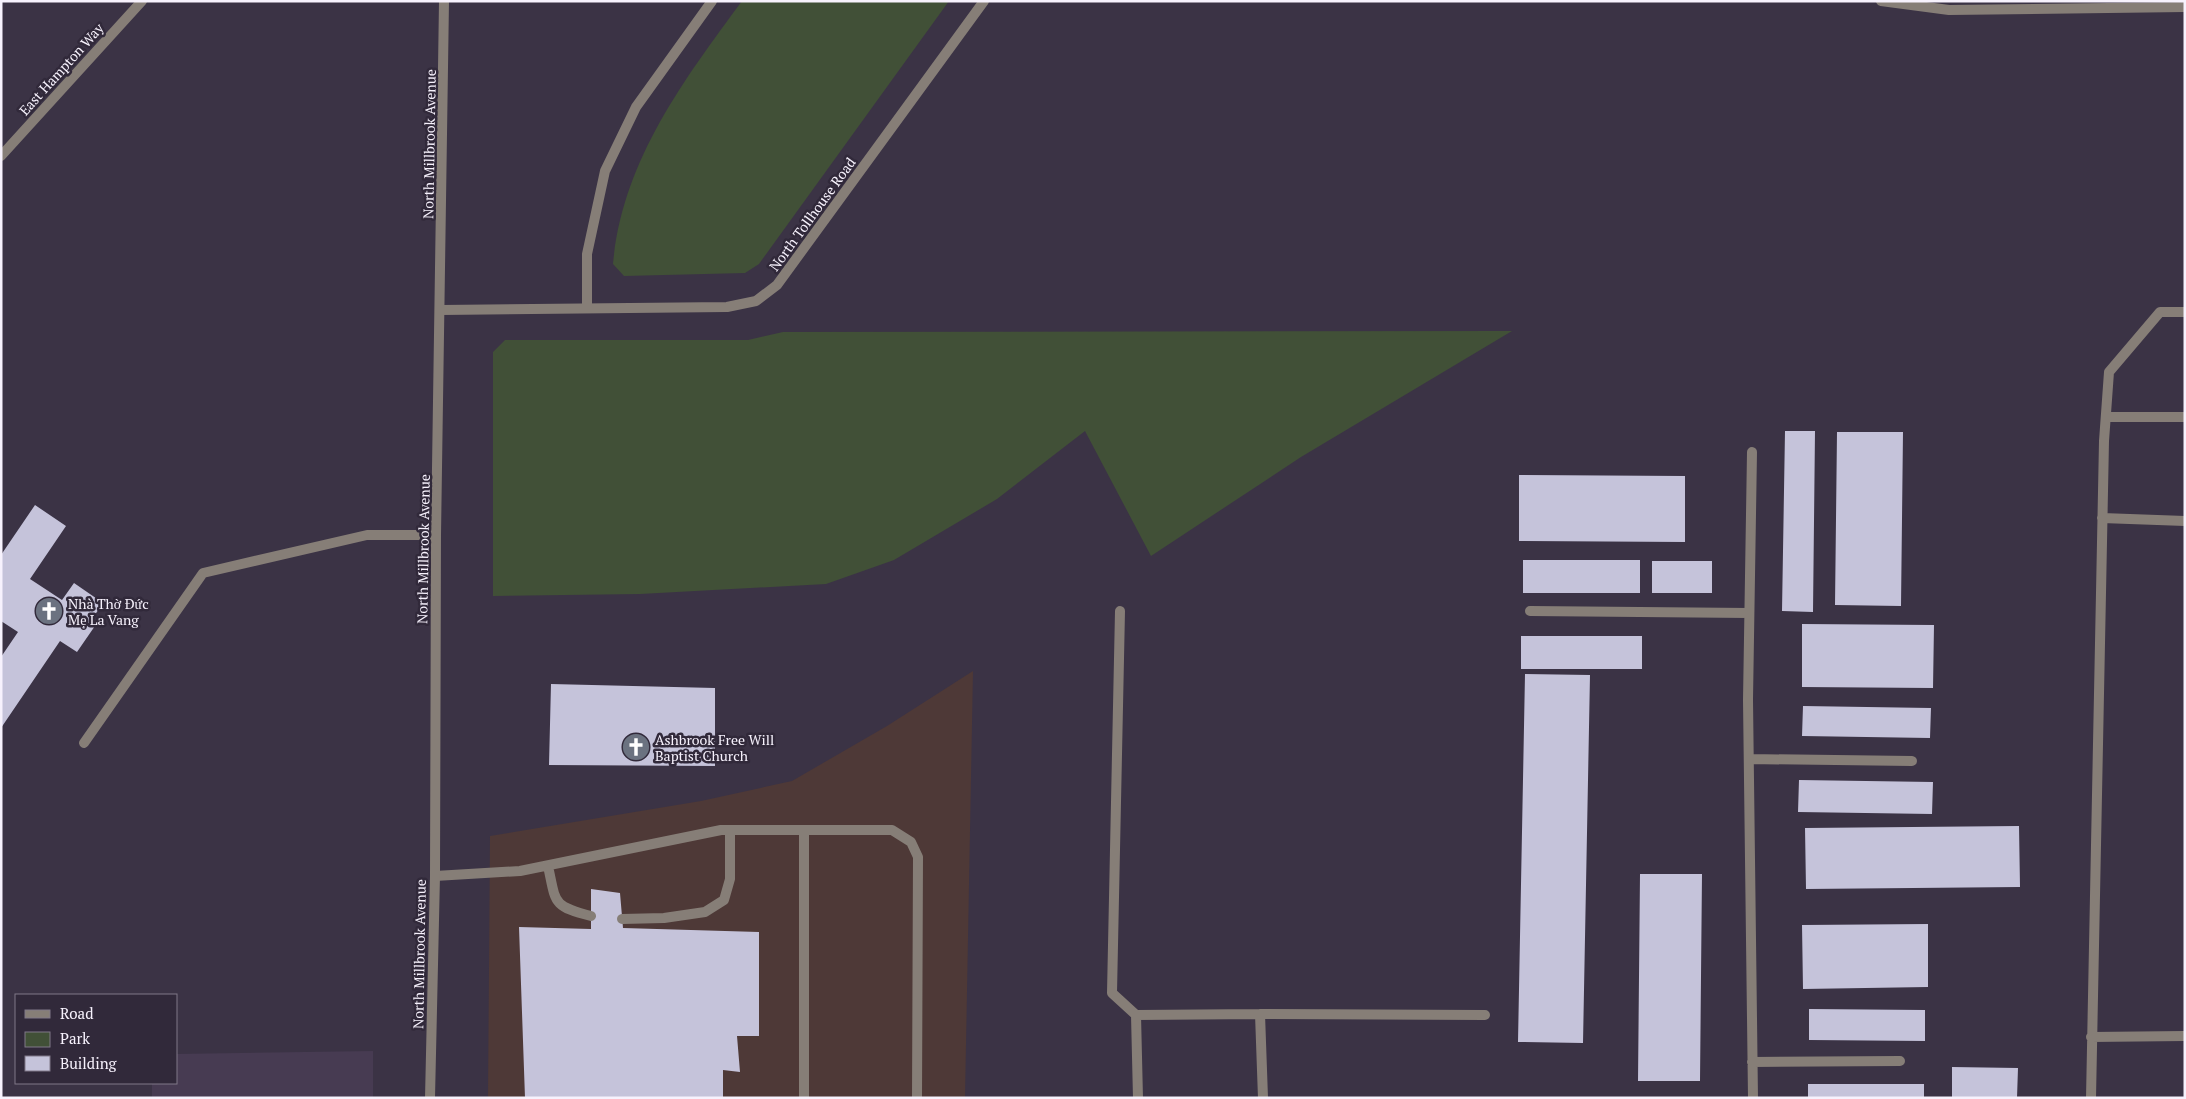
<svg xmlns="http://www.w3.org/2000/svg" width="2186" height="1099" font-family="'PT Serif',serif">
<rect width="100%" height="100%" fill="#3b3345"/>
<!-- commercial -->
<path fill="#4e3937" d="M973,671L965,1098H488L490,836L701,801L792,781L887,726Z"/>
<!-- built -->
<path fill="#473b52" d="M373,1051V1098H152V1083H176V1054Z"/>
<!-- green -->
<path fill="#415037" d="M742,1H949L759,264L745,273L624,276L613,264C622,162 683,81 742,1Z
M1512,331L1301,457L1151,556L1085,431L997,499L894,560L826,584L640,594L493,596V352L505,340H748L783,332Z"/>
<!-- building -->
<path fill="#c5c3da" d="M1785,431H1815L1813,612L1782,611Z
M1837,432H1903L1901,606L1835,605Z
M1519,475L1685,476V542L1519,541Z
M35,505L66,526L30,579L62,600L74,583L103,603L92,619L97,623L77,652L60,641L1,728V657L18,632L1,621V555Z
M1523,560H1640V593H1523Z
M1652,561H1712V593H1652Z
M1802,624L1934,625L1933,688L1802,687Z
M1521,636H1642V669H1521Z
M1525,674L1590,675L1583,1043L1518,1042Z
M551,684L715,688V766L549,765Z
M1803,706L1931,708L1930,738L1802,736Z
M1799,780L1933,782L1932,814L1798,812Z
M2019,826L2020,887L1806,889L1805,828Z
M1640,874H1702L1700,1081H1638Z
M591,889L620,893L623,928L759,932V1036H737L740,1072L723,1070V1098H525L519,927L591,929Z
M1928,924V987L1803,989L1802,925Z
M1809,1009L1925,1010V1041L1809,1040Z
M1952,1067L2018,1068L2017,1098H1952Z
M1808,1084H1924V1098H1808Z"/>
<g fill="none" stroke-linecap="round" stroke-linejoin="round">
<!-- service -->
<path stroke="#867e77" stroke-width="10" d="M2106,417H2185
M1752,452L1748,700L1753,1098
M2102,518L2185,521
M1120,611L1112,993L1136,1015L1260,1014
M1530,611L1749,613
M84,743L203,573L367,535H436
M1749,759L1912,761
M804,830V1098
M548,866C556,903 552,906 591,916
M435,876L520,871L721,830H892L911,842L918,857L917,1098
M622,919L664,918L705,912L724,900L730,879V830
M1136,1015L1138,1098
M2091,1037L2185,1036
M1752,1062L1900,1061
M1263,1098L1260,1014L1485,1015
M2091,1098L2104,441L2109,372L2160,312H2185"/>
<!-- minor -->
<path stroke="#867e77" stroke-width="10" d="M1881,1L1949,10L2185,7
M1,156L142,1
M587,307V254L605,171L636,107L712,1
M441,310L727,307L756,301L777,285L984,1"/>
<!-- tertiary -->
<path stroke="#867e77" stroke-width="10" d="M430,1098L435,876L436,535L444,1"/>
</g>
<!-- icons -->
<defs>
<symbol id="church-disc" viewBox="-11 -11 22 22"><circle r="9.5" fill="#6b7280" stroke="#31293a"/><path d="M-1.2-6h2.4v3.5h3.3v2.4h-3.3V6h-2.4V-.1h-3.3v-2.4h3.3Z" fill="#fff"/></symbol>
</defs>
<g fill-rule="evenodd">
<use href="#church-disc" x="33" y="595" width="32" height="32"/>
<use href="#church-disc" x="620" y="731" width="32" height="32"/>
</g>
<g text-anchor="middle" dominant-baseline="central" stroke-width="5" stroke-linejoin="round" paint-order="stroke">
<!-- street labels -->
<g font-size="14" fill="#f7f2fd" stroke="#31293a">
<text transform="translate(61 69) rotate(-48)">East Hampton Way</text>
<text transform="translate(429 144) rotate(-89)">North Millbrook Avenue</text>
<text transform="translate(812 214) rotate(-54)">North Tollhouse Road</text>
<text transform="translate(423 549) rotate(-89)">North Millbrook Avenue</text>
<text transform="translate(419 954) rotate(-89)">North Millbrook Avenue</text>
</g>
<!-- poi labels -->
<g font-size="14" fill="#f7f2fd" stroke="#31293a" text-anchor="start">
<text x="68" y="603">Nhà Thờ Đức<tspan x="68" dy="16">Mẹ La Vang</tspan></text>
<text x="655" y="739">Ashbrook Free Will<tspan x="655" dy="16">Baptist Church</tspan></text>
</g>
</g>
<!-- border -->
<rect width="2186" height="1099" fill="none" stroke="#f7f2fd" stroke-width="5"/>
<!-- legend -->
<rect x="15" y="994" width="162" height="90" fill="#31293a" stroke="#807988"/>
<rect x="25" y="1010" width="25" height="8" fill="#867e77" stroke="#807988"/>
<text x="60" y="1019" font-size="15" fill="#f7f2fd">Road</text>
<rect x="25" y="1032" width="25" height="15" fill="#415037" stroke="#807988"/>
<text x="60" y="1044" font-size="15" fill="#f7f2fd">Park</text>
<rect x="25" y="1056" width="25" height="15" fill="#c5c3da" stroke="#807988"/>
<text x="60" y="1069" font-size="15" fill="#f7f2fd">Building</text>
</svg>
